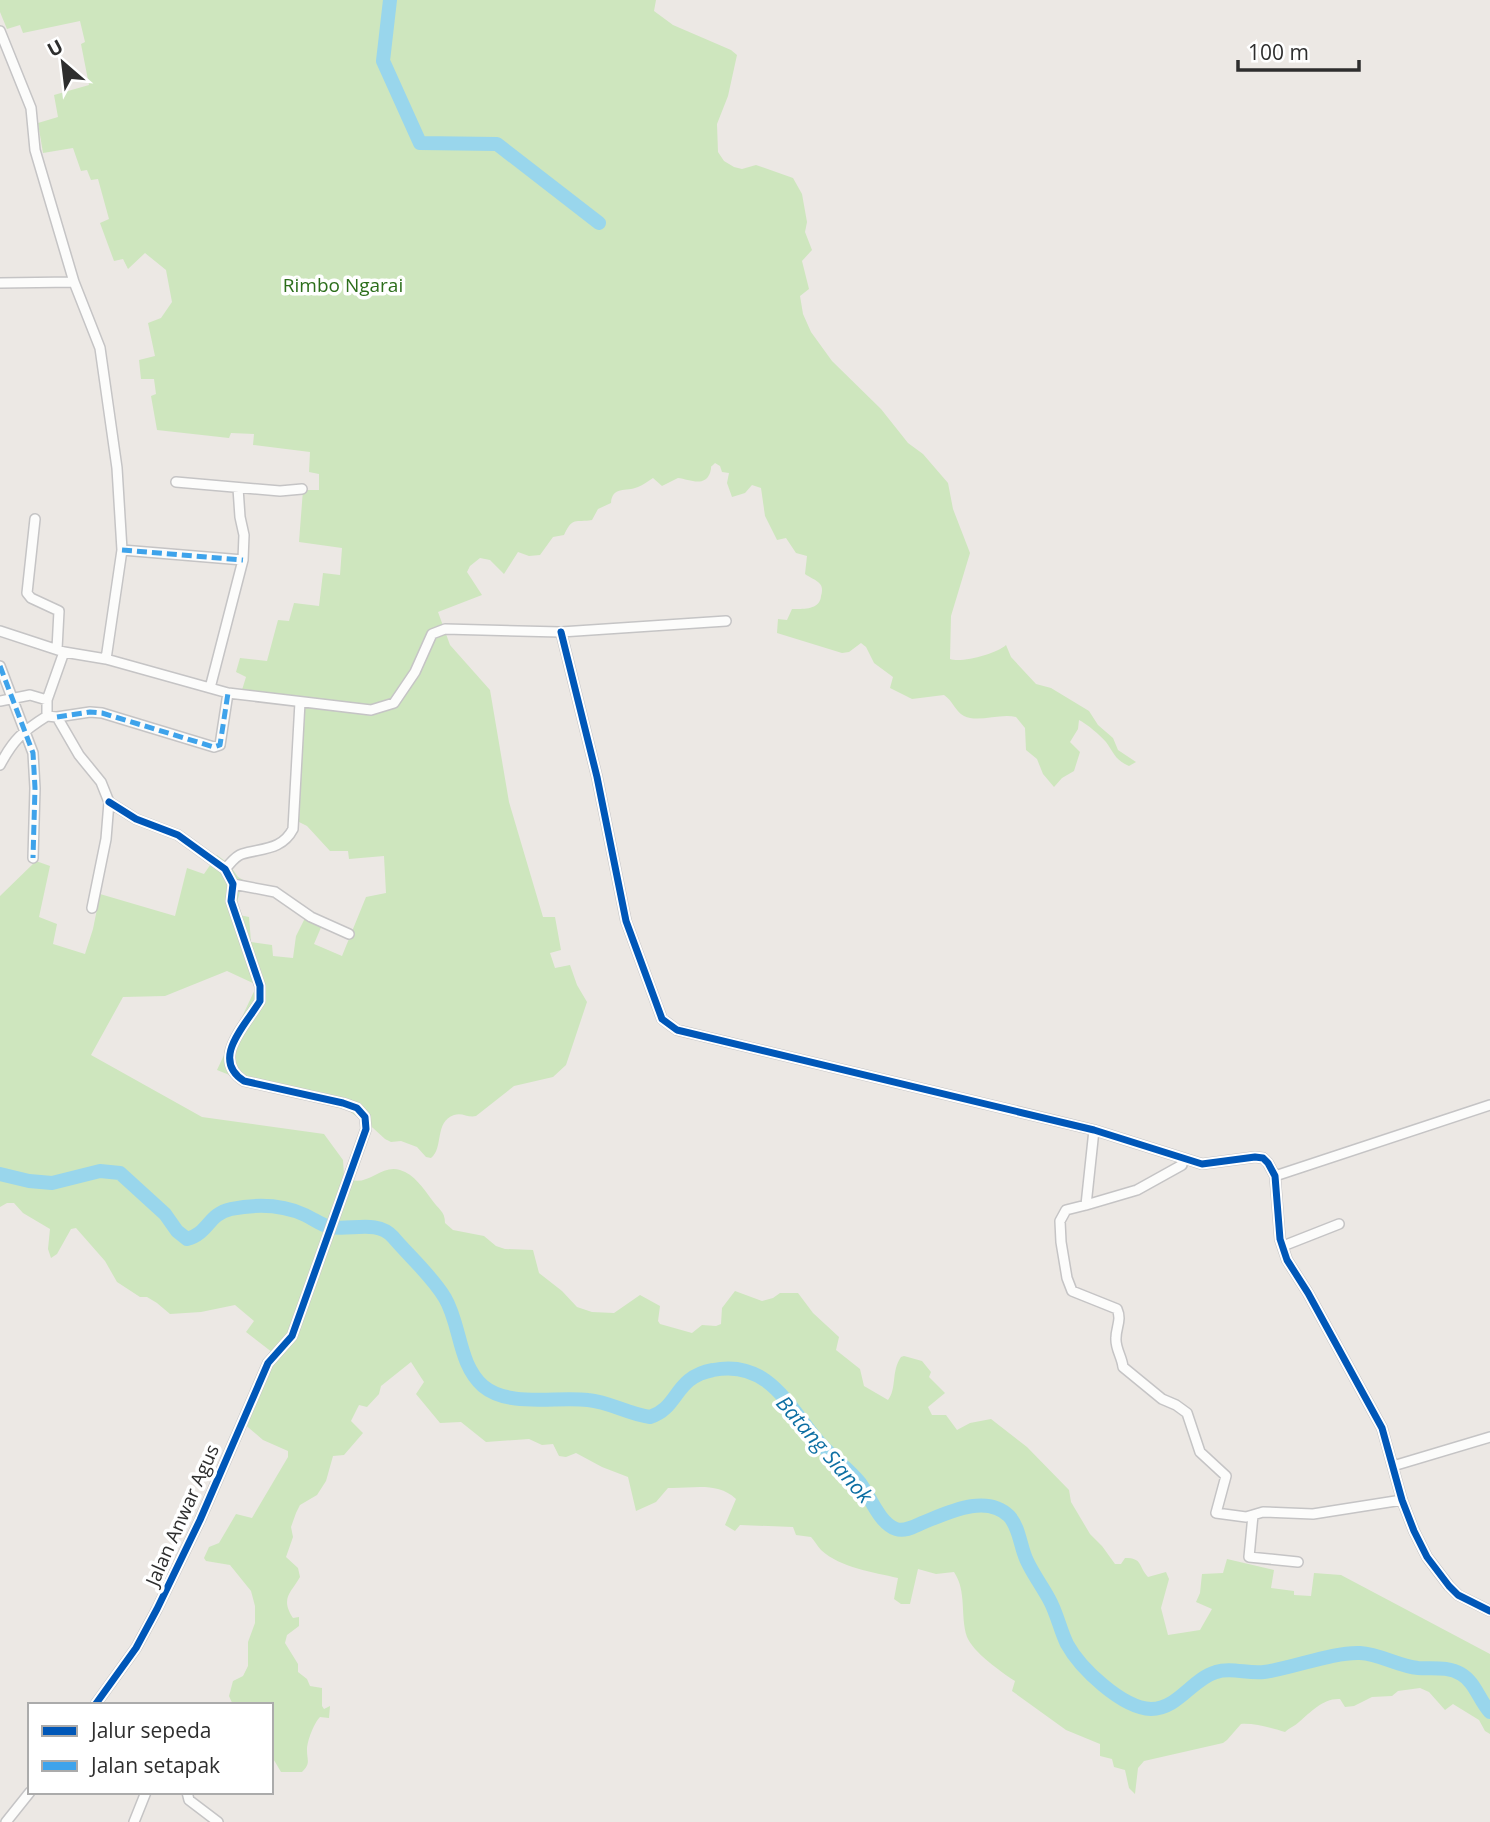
<svg xmlns="http://www.w3.org/2000/svg" width="1490" height="1822" font-family="'Open Sans',sans-serif">
<rect width="100%" height="100%" fill="#ece8e4"/>
<!-- green -->
<path fill="#cee6be" d="M0,0H656L654,11L673,25L731,50L737,55L728,96L717,124L718,152L724,161L734,167L742,169L756,165L793,178L802,194L807,222L805,232L812,250L802,261L809,289L800,296L803,314L811,332L832,361L881,409L908,443L923,454L948,483L953,509L970,553L951,616L950,659C962,663 996,654 1006,645L1011,657L1036,684L1051,688L1089,711L1098,725L1113,738L1118,750L1136,762L1129,766C1115,760 1114,753 1106,742C1100,735 1087,724 1079,720L1078,729L1070,742L1080,752L1074,771L1062,778L1054,787L1043,774L1037,759L1026,750L1025,728L1016,717C1000,713 978,723 964,716C955,711 953,701 944,695L912,699L890,688L893,677L874,663L866,647L861,643L849,652L842,653L777,633L778,619L787,620L792,609C803,609 820,610 821,596C822,593 823,587 820,584C817,580 809,577 805,574L807,556L796,553L786,538L777,540L765,516L761,488L752,485L745,493L732,497L727,483L729,473L722,472L720,466L715,463C708,470 713,463 710,473C704,488 689,479 678,478L662,486L653,478C648,481 643,485 638,487C626,492 612,486 611,503L598,509L592,520C575,523 573,516 564,535L553,537L540,555L529,556L518,552L504,574L490,560L480,558L470,566L467,572L482,595L438,612L450,645L490,690L509,802L543,917H555L561,950L550,953L555,968L570,965L577,985L587,1002L566,1065L553,1077L514,1086L476,1116C468,1118 462,1112 454,1115C434,1122 444,1148 431,1158L426,1157L417,1147L401,1141L391,1142L385,1139L373,1128L342,1106L257,1086L217,1070L257,985L227,971L165,996L123,997L91,1055L202,1117L324,1134L343,1160L344,1175C363,1193 380,1163 400,1170C414,1174 424,1189 432,1200C438,1209 445,1211 445,1223L453,1230L484,1236L496,1246L505,1249L533,1250L539,1273L562,1291L577,1307L592,1312L614,1313L640,1295L660,1306L658,1321L660,1324L692,1333L702,1325L716,1326L721,1324L722,1308L735,1291L762,1301L773,1298L780,1293H798L813,1313L839,1337L836,1350L860,1369L864,1386L888,1400C897,1389 891,1371 901,1357L904,1356L922,1361L931,1372L929,1377L945,1393L928,1407L932,1415H946L957,1430L970,1423L991,1419L1027,1447L1069,1490L1071,1502L1090,1534L1102,1546L1115,1564H1121L1125,1558C1143,1558 1138,1566 1148,1577L1166,1572L1169,1579L1161,1608L1168,1635L1200,1630L1212,1609L1196,1602L1200,1593L1202,1574L1223,1573L1227,1559L1274,1570L1271,1588L1294,1591V1595L1311,1596L1314,1573L1341,1575L1490,1654V1734L1485,1731L1479,1720L1453,1704L1445,1710L1429,1692L1420,1688L1398,1691L1392,1696L1372,1697L1354,1706L1345,1707L1340,1699C1323,1698 1311,1712 1299,1722C1295,1726 1289,1728 1285,1732C1272,1728 1254,1723 1241,1724L1227,1740L1223,1743L1144,1761L1138,1768L1135,1794L1129,1788L1125,1770L1114,1767L1112,1759L1100,1756V1744L1066,1730L1012,1691L1015,1681C1001,1672 973,1652 967,1637C960,1616 967,1591 954,1572L936,1574L918,1569L910,1604H901L894,1599L898,1578C873,1572 841,1568 821,1550C817,1546 815,1541 811,1537L796,1535L793,1527L740,1525L735,1531L725,1525L736,1499C717,1481 691,1489 668,1488L656,1502L636,1511L628,1477L602,1467L576,1453L566,1457L559,1456L553,1444L542,1445L529,1439L486,1442L461,1422L440,1423L416,1394L424,1382L411,1362L381,1386L379,1394L367,1407L359,1405L351,1421L363,1433L344,1455L333,1456L326,1481L317,1495L300,1505L296,1513L291,1527L293,1537L286,1557L298,1568L300,1577C291,1593 280,1598 293,1618L299,1617V1626L287,1635L285,1643L298,1664V1672L307,1679L310,1686L322,1688V1706L324,1709L330,1706L329,1718L320,1717C314,1723 307,1741 307,1750C307,1761 311,1763 302,1772H281L271,1755V1705H233L229,1696L233,1681L243,1676L248,1666V1642L255,1623V1606L251,1591L230,1565L206,1561L204,1558L209,1547L219,1543L236,1514L252,1518L288,1457V1451L263,1440L243,1423L277,1356L246,1332L254,1321L235,1305L201,1312L170,1314L157,1303L147,1297H140L117,1282L105,1261L76,1228L71,1229L57,1254L51,1258L48,1249L50,1229L23,1213L14,1203H7L0,1207V896L36,861L50,866L39,917L57,924L53,944L85,954L93,929L100,894L175,916L187,868L204,874L217,855L229,864L238,877L243,880L234,914L249,917L251,942L272,945L273,956L293,958L296,936L309,910L325,918L314,944L342,956L366,897L386,893L384,856L349,859L348,851H330L307,826L299,822C300,783 299,742 306,703L242,690L246,677L236,672L240,658L267,661L278,620L289,621L294,603L319,606L323,573L340,575L342,548L299,542L303,490H319V474L309,472L310,452L253,445L254,434L231,433L229,438L157,430L151,396L156,394L154,379H141L139,360L155,356L148,323L161,318L172,302L166,270L145,253L128,269L123,259L114,261L100,223L109,219L98,179L91,180L87,170L81,171L73,148L43,153L38,123L58,117L54,95L89,85L81,44L85,42L80,21L23,33L20,25L7,29L0,12Z"/>
<g fill="none" stroke-linecap="round" stroke-linejoin="round">
<!-- river -->
<path stroke="#99d6ec" stroke-width="14" d="M390,0L383,61L420,143L497,144L599,223
M0,1174L29,1181L52,1183L100,1171L120,1173L165,1214L177,1231L187,1239C209,1233 208,1214 231,1209C256,1204 281,1204 305,1215C314,1219 321,1225 330,1227C350,1231 377,1219 393,1237C409,1256 432,1276 445,1298C461,1325 458,1364 483,1386C509,1408 557,1396 588,1400C610,1402 628,1414 650,1417C679,1408 674,1377 713,1370C767,1359 788,1405 817,1440C830,1456 847,1467 860,1483C870,1496 879,1523 896,1529C905,1532 915,1526 922,1523C947,1513 986,1493 1009,1516C1020,1528 1020,1547 1027,1561C1033,1574 1042,1586 1049,1599C1057,1613 1060,1630 1067,1644C1080,1668 1122,1708 1151,1709C1178,1709 1192,1679 1216,1672C1231,1667 1248,1674 1264,1672C1294,1668 1332,1652 1360,1653C1380,1654 1398,1666 1418,1668C1432,1669 1448,1666 1461,1674C1475,1682 1479,1700 1490,1712"/>
<defs>
<path id="minor" d="M0,31L31,108L35,150L74,282L100,348L117,468L122,550L106,659
M0,283L74,282
M176,482L280,491L302,489
M35,519L27,593L31,598L59,611L57,649
M122,550L243,560
M0,631L64,652L106,659L228,693L371,710L394,703L415,672L432,634L445,629L561,632L726,621
M561,632L597,777L626,921L662,1019L677,1030L1094,1130L1202,1164L1255,1157L1263,1158L1268,1163L1275,1176L1280,1239L1287,1260L1308,1293L1382,1428L1402,1500L1414,1531L1427,1557L1449,1586L1458,1595L1490,1611
M64,652L47,700V716L57,717L79,755L101,782L109,802L106,839L92,908
M0,666L33,753L35,788L33,858
M210,688L243,560L244,535L240,517L238,488
M0,701L30,695L47,700
M57,717L90,712L102,713L214,747L220,745L228,693
M0,765C13,740 23,731 47,716
M225,869C230,864 235,856 242,854C263,848 282,850 293,829L300,702
M233,884L275,892L311,917L349,934
M1094,1130L1086,1205L1066,1210L1060,1221L1061,1242L1067,1278L1072,1291L1117,1309C1122,1320 1116,1327 1116,1338C1115,1348 1122,1357 1123,1367L1162,1399L1176,1405L1187,1413L1200,1452L1226,1476L1216,1513L1246,1517L1263,1512L1313,1514L1402,1500
M1275,1176L1490,1105
M1086,1205L1137,1190L1182,1165V1158
M1283,1246L1339,1224
M1393,1466L1490,1437
M1253,1515L1249,1557L1298,1562
M95,1705L136,1648L157,1609L200,1520L268,1363L292,1336L366,1129L365,1117L357,1108L343,1103L244,1081C210,1059 245,1026 260,1001V986L231,901L233,884L225,869L178,835L136,819L109,802
M187,1792L189,1800L218,1822
M6,1822L30,1792
M134,1822L146,1792"/>
</defs>
<!-- minor casing -->
<use href="#minor" stroke="#c5c4c5" stroke-width="12"/>
<!-- minor -->
<use href="#minor" stroke="#fcfcfb" stroke-width="9"/>
<!-- quiet -->
<path stroke="#3ea3eb" stroke-width="5" stroke-dasharray="10 5" stroke-linecap="butt" d="M122,550L243,560
M0,666L33,753L35,788L33,858
M57,717L90,712L102,713L214,747L220,745L228,693"/>
<defs>
<path id="cycleway" d="M561,632L597,777L626,921L662,1019L677,1030L1094,1130L1202,1164L1255,1157L1263,1158L1268,1163L1275,1176L1280,1239L1287,1260L1308,1293L1382,1428L1402,1500L1414,1531L1427,1557L1449,1586L1458,1595L1490,1611
M95,1705L136,1648L157,1609L200,1520L268,1363L292,1336L366,1129L365,1117L357,1108L343,1103L244,1081C210,1059 245,1026 260,1001V986L231,901L233,884L225,869L178,835L136,819L109,802"/>
</defs>
<!-- cycleway casing -->
<use href="#cycleway" stroke="#fff" stroke-width="11"/>
<!-- cycleway -->
<use href="#cycleway" stroke="#0057b8" stroke-width="7"/>
</g>
<g text-anchor="middle" dominant-baseline="central" stroke-width="7" stroke-linejoin="round" paint-order="stroke">
<!-- park labels -->
<g font-size="19" fill="#2c6e1b" stroke="#fff">
<text x="343" y="285">Rimbo Ngarai</text>
</g>
<!-- street labels -->
<g font-size="19" fill="#2e2e2e" stroke="#fff">
<text transform="translate(182 1515) rotate(-66)">Jalan Anwar Agus</text>
</g>
<!-- water labels -->
<g font-size="21" font-style="italic" fill="#0d6fa3" stroke="#fff">
<text transform="translate(825 1449) rotate(49)">Batang Sianok</text>
</g>
</g>
<!-- legend -->
<rect x="28" y="1703" width="245" height="91" fill="#ffffff" stroke="#ababab" stroke-width="2"/>
<rect x="42" y="1726" width="35" height="10" fill="#0057b8" stroke="#ababab" stroke-width="2"/>
<text x="91" y="1738" font-size="21" fill="#2e2e2e">Jalur sepeda</text>
<rect x="42" y="1761" width="35" height="10" fill="#3ea3eb" stroke="#ababab" stroke-width="2"/>
<text x="91" y="1773" font-size="21" fill="#2e2e2e">Jalan setapak</text>
<!-- north arrow -->
<g transform="translate(63 63) rotate(332)" stroke="#ffffff" stroke-width="5" paint-order="stroke">
<path d="M0-5L12 26L0 18L-12 26Z" fill="#2e2e2e"/>
<text y="-10" font-size="19" font-weight="bold" text-anchor="middle" fill="#2e2e2e">U</text>
</g>
<!-- scale -->
<path d="M1238 60v10h121v-10" fill="none" stroke="#2e2e2e" stroke-width="3.5"/>
<text x="1248" y="60" font-size="21" fill="#2e2e2e" stroke="#ffffff" stroke-width="5" paint-order="stroke">100 m</text>
</svg>
